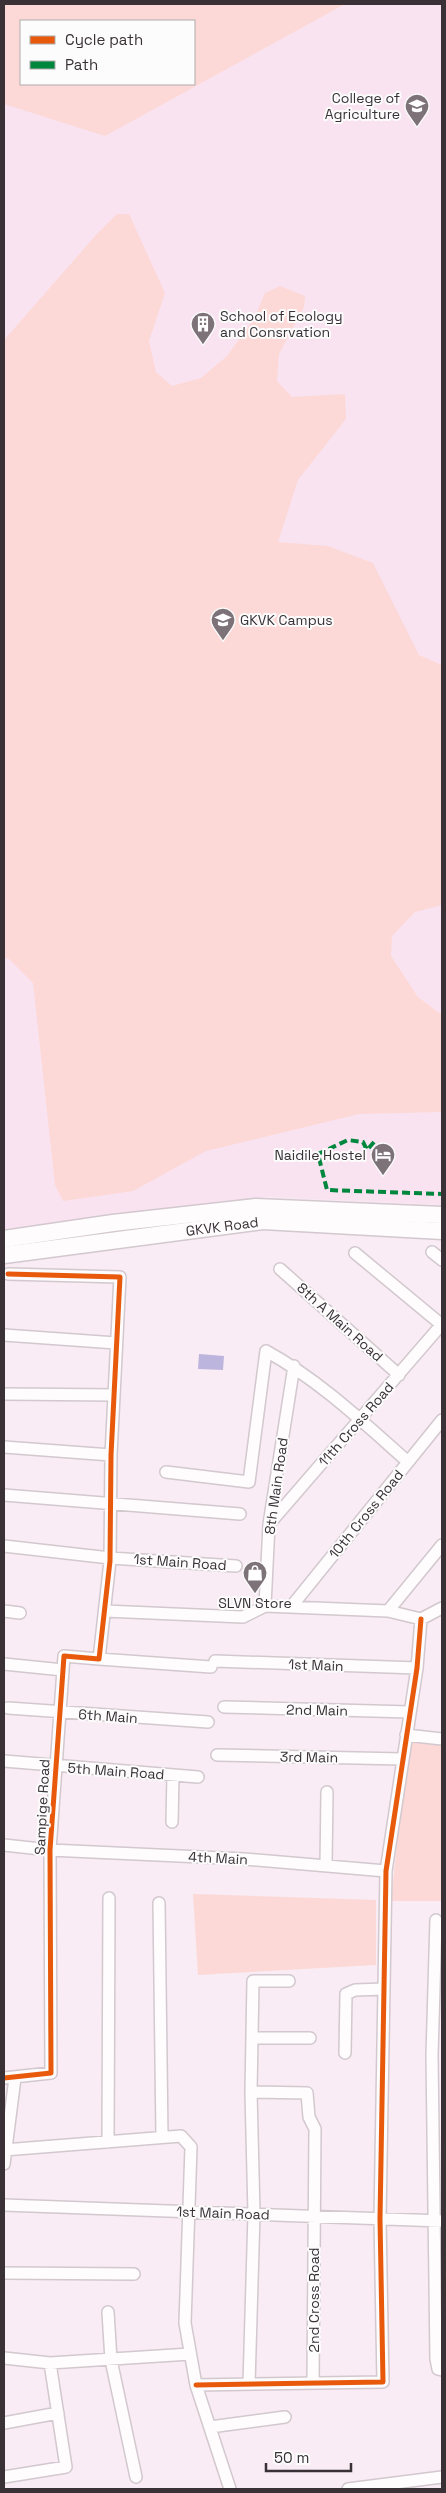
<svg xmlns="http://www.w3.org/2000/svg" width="446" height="2493" font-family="'Space Grotesk',sans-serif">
<rect width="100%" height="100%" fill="#f9ecf4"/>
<!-- built -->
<path fill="#fae3f1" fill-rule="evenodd" d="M4,4H442V1205L266,1197L4,1229ZM21,21H194V84H21Z"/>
<!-- green -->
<path fill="#fcd9d6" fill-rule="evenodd" d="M4,4H345L105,136L4,104ZM21,21H194V84H21Z
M117,214H129L165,293L149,341L156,372L172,386L201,378L227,356L254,319L265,293L280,286L305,296L304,307L279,354L277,381L292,397L345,394L346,419L298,480L278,542L328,546L373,563L419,655L442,665V905L415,912L392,936L391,956L418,997L442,1015V1112L359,1114L206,1151L133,1191L63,1201L55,1185L33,983L9,959L4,958V340L96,235Z
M408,1742L442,1743V1901H391Z
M193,1894L376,1900V1965L198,1975Z"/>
<!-- water -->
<path fill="#bcb5de" d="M199,1354L224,1356L223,1370L198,1369Z"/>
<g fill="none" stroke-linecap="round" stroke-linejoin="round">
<defs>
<path id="street" d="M432,1252L442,1260
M355,1253L442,1325
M280,1269L399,1375
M4,1335L116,1343
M4,1394L114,1395
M4,1447L111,1455
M166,1472L249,1482L266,1351C319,1380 363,1422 408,1462
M4,1495L240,1514
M270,1523L442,1324
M4,1546L110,1558L236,1566
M265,1606L388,1611L421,1619L442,1608
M291,1607L442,1420
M4,1611L20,1613
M105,1611L243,1617L265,1606L269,1524L294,1366
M388,1611L442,1545
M99,1659L211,1667
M215,1661L417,1668
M4,1664L63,1670
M224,1707L410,1712
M8,1708L208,1722
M406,1735L442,1739
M217,1755L402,1759
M4,1761L198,1777
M172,1822L173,1775
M4,1845L50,1850L244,1859L386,1871
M326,1865L327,1792
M159,1903L162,2137
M436,1920L432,2055L436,2359L438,2369L442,2370
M252,2038H310
M345,2053L346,1994L355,1990L384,1989
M4,2078L51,2073L50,1850L63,1670L64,1656L99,1659L110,1561L111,1455L120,1277L8,1274
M251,2092L307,2093L309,2117L315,2129L313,2383
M108,2142L109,1898
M4,2150L181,2136L191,2147L185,2323L196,2385L230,2489
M4,2164L15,2078
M4,2205L442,2221
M4,2273L134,2274
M108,2312L111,2360L136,2477
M4,2358L50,2363L190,2354
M249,2384L254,2214L251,2092L253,1981H289
M196,2385L383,2382L380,2219L386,1871L417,1668L421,1619
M4,2423L58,2413
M210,2427L285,2417
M4,2477L66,2467L50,2363
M348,2489L442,2477"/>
<g id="secondary">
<path d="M4,1239L113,1223L256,1207L442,1215"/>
<path id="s1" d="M4,1255L263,1221L442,1231"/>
</g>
</defs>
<!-- street casing -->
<use href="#street" stroke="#d2c8ce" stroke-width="14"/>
<!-- secondary casing -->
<use href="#secondary" stroke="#d2c8ce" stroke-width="19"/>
<!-- street -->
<use href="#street" stroke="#fefcfd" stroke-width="11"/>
<!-- secondary -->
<use href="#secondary" stroke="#fefcfd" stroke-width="16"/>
<!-- quiet -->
<path stroke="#00873e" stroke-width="4" stroke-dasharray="8 4" stroke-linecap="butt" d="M374,1142L367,1150L363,1142L348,1140L318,1154L327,1190L442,1194"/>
<defs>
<path id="cycleway" d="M4,2078L51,2073L50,1850L63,1670L64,1656L99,1659L110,1561L111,1455L120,1277L8,1274
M196,2385L383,2382L380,2219L386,1871L417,1668L421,1619"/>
</defs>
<!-- cycleway casing -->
<use href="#cycleway" stroke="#fcfcfc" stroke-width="8"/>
<!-- cycleway -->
<use href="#cycleway" stroke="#e8590c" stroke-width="5"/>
</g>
<!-- icons -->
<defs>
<symbol id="university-pin" viewBox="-11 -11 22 30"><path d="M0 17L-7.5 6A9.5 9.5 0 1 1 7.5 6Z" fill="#7c7278" stroke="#fcfcfc"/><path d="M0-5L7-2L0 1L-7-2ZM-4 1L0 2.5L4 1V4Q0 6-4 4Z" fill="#fff"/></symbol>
<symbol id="building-pin" viewBox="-11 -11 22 30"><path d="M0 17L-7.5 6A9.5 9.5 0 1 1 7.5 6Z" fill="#7c7278" stroke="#fcfcfc"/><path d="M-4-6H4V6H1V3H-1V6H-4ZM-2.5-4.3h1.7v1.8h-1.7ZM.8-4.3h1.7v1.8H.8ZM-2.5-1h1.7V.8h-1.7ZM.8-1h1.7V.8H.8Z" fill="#fff"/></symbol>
<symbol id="hotel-pin" viewBox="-11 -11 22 30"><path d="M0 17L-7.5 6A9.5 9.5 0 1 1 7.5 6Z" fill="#7c7278" stroke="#fcfcfc"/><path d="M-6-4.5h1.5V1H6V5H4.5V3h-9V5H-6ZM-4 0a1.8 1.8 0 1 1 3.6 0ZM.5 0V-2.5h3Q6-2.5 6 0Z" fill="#fff"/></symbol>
<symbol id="shop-pin" viewBox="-11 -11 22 30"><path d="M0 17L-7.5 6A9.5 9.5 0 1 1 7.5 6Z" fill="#7c7278" stroke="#fcfcfc"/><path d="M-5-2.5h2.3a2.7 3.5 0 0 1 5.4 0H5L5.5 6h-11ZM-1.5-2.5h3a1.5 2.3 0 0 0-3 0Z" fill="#fff"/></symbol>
</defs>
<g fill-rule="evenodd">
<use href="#university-pin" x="403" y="92" width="28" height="38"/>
<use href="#building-pin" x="189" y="310" width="28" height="38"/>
<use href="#university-pin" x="209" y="606" width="28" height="38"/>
<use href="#hotel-pin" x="369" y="1141" width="28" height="38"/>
<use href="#shop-pin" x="241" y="1559" width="28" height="38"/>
</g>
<g text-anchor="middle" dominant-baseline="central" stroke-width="4" stroke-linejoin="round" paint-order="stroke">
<!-- poi labels -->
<g font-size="14" fill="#393136" stroke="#fcfcfc" text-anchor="end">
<text x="400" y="98">College of<tspan x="400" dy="16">Agriculture</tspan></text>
<text x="220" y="316" text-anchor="start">School of Ecology<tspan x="220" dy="16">and Consrvation</tspan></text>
<text x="240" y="620" text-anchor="start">GKVK Campus</text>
<text x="366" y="1155">Naidile Hostel</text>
<text x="255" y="1603" text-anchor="middle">SLVN Store</text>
</g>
<!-- street labels -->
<g font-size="14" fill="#393136" stroke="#fcfcfc">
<text stroke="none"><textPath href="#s1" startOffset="220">GKVK Road</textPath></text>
<text transform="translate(340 1322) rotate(42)">8th A Main Road</text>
<text transform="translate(356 1424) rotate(-49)">11th Cross Road</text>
<text transform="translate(276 1486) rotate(-82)">8th Main Road</text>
<text transform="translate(366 1514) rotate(-51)">10th Cross Road</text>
<text transform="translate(180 1562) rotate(4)">1st Main Road</text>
<text transform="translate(316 1665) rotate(2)">1st Main</text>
<text transform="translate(317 1710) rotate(1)">2nd Main</text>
<text transform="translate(108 1716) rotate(4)">6th Main</text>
<text transform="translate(309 1757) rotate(1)">3rd Main</text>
<text transform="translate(116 1771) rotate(4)">5th Main Road</text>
<text transform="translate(42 1807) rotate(-87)">Sampige Road</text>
<text transform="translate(218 1858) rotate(3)">4th Main</text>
<text transform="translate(223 2213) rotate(2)">1st Main Road</text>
<text transform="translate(314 2300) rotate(-90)">2nd Cross Road</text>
</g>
</g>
<!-- border -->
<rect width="446" height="2493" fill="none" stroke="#393136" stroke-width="10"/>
<!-- legend -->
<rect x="20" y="20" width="175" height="65" fill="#fcfcfc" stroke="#aeabad"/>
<rect x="30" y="36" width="25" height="8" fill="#e8590c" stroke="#aeabad"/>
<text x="65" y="45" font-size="15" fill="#393136">Cycle path</text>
<rect x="30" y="61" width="25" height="8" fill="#00873e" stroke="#aeabad"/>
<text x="65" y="70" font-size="15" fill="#393136">Path</text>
<!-- scale -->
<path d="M266 2463v8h85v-8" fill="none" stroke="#393136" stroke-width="2.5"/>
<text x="274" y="2463" font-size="15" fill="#393136" stroke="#fcfcfc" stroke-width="4" paint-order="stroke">50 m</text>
</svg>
